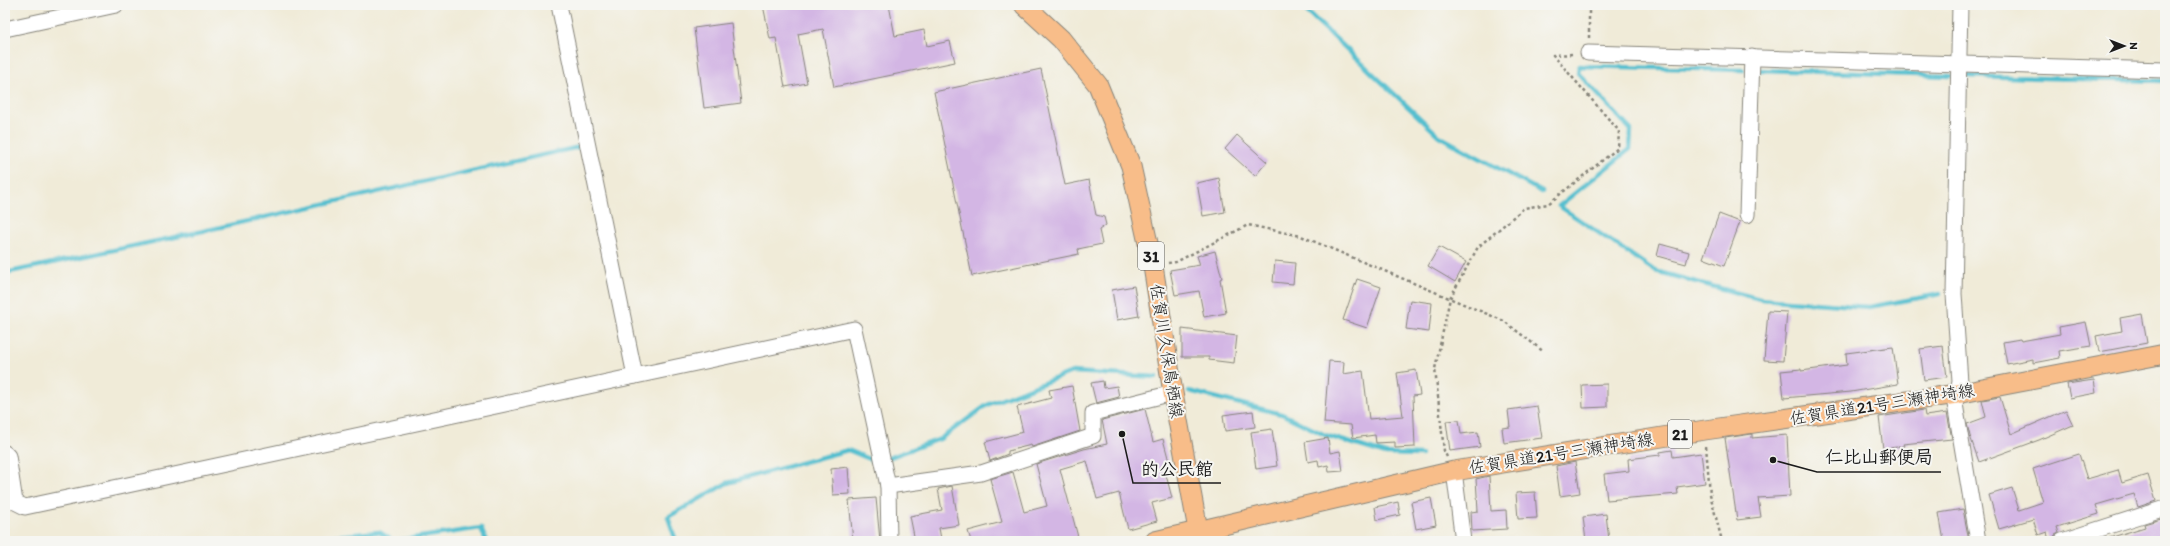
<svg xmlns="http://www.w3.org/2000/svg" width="2170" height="546" viewBox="0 0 2170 546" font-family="Itim,'Klee One',sans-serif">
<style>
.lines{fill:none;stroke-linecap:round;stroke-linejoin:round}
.stream{stroke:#54bfcf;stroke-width:4.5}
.building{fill:#d3b6e4}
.minor-casing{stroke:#86847a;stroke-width:17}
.major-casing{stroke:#86847a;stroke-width:21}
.path{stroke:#86847a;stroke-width:2.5;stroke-dasharray:3 3;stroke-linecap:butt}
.minor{stroke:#fff;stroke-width:15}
.major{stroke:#f8bd89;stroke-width:19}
.labels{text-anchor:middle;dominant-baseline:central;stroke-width:4;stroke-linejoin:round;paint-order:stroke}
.shield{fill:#f6f6f2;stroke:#5d5d5c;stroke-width:1}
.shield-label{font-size:16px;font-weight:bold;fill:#1c1c1c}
.street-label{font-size:17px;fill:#1c1c1c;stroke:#f6f6f2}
.leader{fill:none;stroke:#1c1c1c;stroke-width:1.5}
.callout-dot{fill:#1c1c1c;stroke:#f6f6f2;stroke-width:1.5}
.callout-label{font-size:18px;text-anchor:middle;font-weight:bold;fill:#1c1c1c;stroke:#f6f6f2;stroke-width:4;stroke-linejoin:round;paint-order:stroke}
</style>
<rect width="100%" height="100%" fill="#f6f6f2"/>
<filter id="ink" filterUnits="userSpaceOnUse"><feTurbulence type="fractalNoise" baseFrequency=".025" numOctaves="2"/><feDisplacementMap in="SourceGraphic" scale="8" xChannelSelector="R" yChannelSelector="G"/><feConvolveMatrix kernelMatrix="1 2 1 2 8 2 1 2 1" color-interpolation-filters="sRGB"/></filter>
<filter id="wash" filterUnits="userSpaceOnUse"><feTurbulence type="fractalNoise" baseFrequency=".012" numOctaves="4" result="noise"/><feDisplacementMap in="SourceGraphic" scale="16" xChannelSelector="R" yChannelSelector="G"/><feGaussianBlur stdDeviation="0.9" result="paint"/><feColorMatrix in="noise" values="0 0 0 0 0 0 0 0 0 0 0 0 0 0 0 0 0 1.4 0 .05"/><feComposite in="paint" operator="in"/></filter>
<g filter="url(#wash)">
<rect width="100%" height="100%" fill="#f0ebd8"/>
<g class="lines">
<g class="stream">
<path d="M1300 5 1439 136 1542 192"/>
<path d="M1743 70 1579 66 1578 73 1631 130 1630 149 1559 206 1655 271 1760 299 1869 307 1940 294"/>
<path d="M1758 70 1950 76"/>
<path d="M1966 76 2165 81"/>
<path d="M5 273 185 235 579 147"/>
<path d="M1189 391 1282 414 1325 435 1386 454 1421 455"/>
<path d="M281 541 379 532 393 541"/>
<path d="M394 541 481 528 486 541"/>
<path d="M676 541 668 517 727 483 848 450 877 462 940 439 987 405 1072 372 1156 377"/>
</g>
</g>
<g id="blocks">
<g class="building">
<path d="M763 5H889L895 36 924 30 927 46 950 41 955 62 834 87 823 29 798 34 807 83 785 87 776 38 770 39Z"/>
<path d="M731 23 741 103 704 108 694 28Z"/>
<path d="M1041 69 1065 185 1089 180 1096 215 1104 217 1106 225 1099 230 1102 244 1078 249 1079 254 972 276 934 92Z"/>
<path d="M1237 135 1267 162 1255 176 1225 149Z"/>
<path d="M1219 178 1225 212 1203 216 1197 183Z"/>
<path d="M1719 214 1740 222 1724 266 1703 258Z"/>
<path d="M1660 244 1689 252 1686 264 1657 256Z"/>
<path d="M1439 247 1466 262 1455 282 1428 266Z"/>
<path d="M1215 251 1222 278 1220 279 1226 313 1204 317 1199 291 1175 295 1170 270 1200 265 1197 256Z"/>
<path d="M1275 261 1295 263 1293 284 1273 282Z"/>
<path d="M1357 279 1381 287 1367 328 1343 320Z"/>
<path d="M1134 286 1139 316 1117 320 1112 290Z"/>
<path d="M1410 300 1432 303 1429 332 1406 329Z"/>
<path d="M1768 311 1787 312 1783 361 1764 360Z"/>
<path d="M2142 314 2147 343 2099 352 2096 336 2122 331 2120 318Z"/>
<path d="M2086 322 2091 346 2059 351 2060 358 2033 363V359L2007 364 2003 342 2020 339 2021 341 2060 334 2059 327Z"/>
<path d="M1182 329 1237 336 1234 363 1209 360V357H1182Z"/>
<path d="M1943 346 1947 377 1924 380 1920 349Z"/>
<path d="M1893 347 1898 384 1851 392 1784 398 1781 371 1801 369V371L1847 365 1846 353Z"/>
<path d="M1329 361 1344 362 1343 374 1363 371 1369 419 1403 416 1397 373 1416 370 1420 395 1413 396 1415 447 1395 448V442L1376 443 1375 435 1353 438 1351 425 1324 423Z"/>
<path d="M2094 380 2096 393 2070 398 2067 384Z"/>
<path d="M1103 381 1104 388 1117 386 1119 397 1096 403 1091 383Z"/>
<path d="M1607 384V407L1583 408 1582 385Z"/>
<path d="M1072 386 1080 431 1032 447 1031 445 1008 451V454L990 461 985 442 1023 432 1017 407 1051 398 1049 390Z"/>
<path d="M2000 397 2011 434 2066 410 2073 425 2039 440 1979 462 1970 436 1967 424 1986 417 1982 400Z"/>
<path d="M1537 406 1542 438 1504 443 1502 428 1510 427 1508 410Z"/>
<path d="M1145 409 1153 442 1163 439 1171 469 1165 471 1172 498 1152 503 1157 521 1128 529 1119 493 1097 499 1087 461 1060 469 1078 537 1062 541H971L968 531 1002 522 990 479 1013 472 1024 512 1047 506 1036 464 1084 449 1107 444 1102 420Z"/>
<path d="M1924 410 1925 416 1947 413 1952 439 1903 444 1904 446 1883 449 1879 417Z"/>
<path d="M1253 411 1255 427 1225 431 1223 415Z"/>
<path d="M1459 420 1461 434 1478 432 1480 447 1450 451 1446 421Z"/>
<path d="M1272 429 1277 466 1256 469 1251 432Z"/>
<path d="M1752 434V438L1787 435 1790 496 1758 498 1761 517 1737 520 1725 438Z"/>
<path d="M1328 438 1330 453 1340 451 1343 471 1329 472 1328 465 1319 467 1318 460 1308 462 1305 442Z"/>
<path d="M1672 450 1673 457 1701 453 1705 483 1677 487 1678 494 1607 500 1604 474 1629 471 1628 459 1660 455V452Z"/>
<path d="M2079 454 2087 479 2118 470 2122 483 2148 475 2156 501 2138 507 2134 494 2096 505 2099 514 2057 527 2059 533 2055 535 2053 541H2049L2047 532 2038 535 2033 519 1999 529 1989 495 2012 488 2019 510 2043 502 2033 469Z"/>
<path d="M1575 462 1580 493 1560 496 1556 466Z"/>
<path d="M848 467 850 494 833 495 831 469Z"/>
<path d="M1489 476 1491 511 1506 510 1507 529 1472 531 1471 512 1478 511 1476 479Z"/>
<path d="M952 486 959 525 939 528 941 539 915 541 910 516 942 510 938 489Z"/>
<path d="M1535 492 1537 518 1518 519 1516 493Z"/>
<path d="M876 498 880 541H853L849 500Z"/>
<path d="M1431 498 1436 525 1416 529 1411 502Z"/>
<path d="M1398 502 1400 515 1377 520 1375 507Z"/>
<path d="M1963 509 1969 541H1944L1939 513Z"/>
<path d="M1606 514 1609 541H1586L1583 517Z"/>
<path d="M2161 519 2162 522 2165 521V541H2109V538L2145 527 2144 524Z"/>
</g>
</g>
</g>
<g filter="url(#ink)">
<use href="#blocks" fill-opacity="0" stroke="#86847a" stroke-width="1"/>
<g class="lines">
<defs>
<g id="minor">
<path d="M559 5 635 376"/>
<path d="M1960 5 1954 294 1960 382 1955 404 1978 541"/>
<path d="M5 29 116 5"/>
<path d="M1588 53 2165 70"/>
<path d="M1747 215 1752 57"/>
<path d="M5 453 8 456 15 502 25 507 854 329 888 486 889 541"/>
<path d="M1454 471 1463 541"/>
<path d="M888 486 981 473 1093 436V413L1173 393"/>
<path d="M2062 541 2165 508"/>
</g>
<g id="major">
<path d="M1024 5 1061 39 1098 85 1131 166 1153 266 1173 393 1200 541"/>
<path d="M1155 541 1454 471 1705 430 1957 394 2165 354"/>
</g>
</defs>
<use href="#minor" class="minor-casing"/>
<use href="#major" class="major-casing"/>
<g class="path">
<path d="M1589 38V5"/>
<path d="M1168 263 1176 262 1248 225 1301 236 1504 321 1544 352"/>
<path d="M1706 446 1710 494 1722 541"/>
<path d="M1447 457 1444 451 1435 369 1450 298 1478 247 1524 208 1548 204 1618 148 1619 131 1553 55 1574 54"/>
</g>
<use href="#minor" class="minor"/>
<use href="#major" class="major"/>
</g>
</g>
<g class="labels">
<g class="shield">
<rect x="1138" y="242" width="26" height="28" rx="3"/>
<rect x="1668" y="420" width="24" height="28" rx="3"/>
</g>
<g class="shield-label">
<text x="1151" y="256">31</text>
<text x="1680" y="434">21</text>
</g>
<g class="street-label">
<text transform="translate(1167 351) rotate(81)">佐賀川久保鳥栖線</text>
<text transform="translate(1882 404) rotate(-9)">佐賀県道21号三瀬神埼線</text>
<text transform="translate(1561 453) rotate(-9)">佐賀県道21号三瀬神埼線</text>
</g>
</g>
<path class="leader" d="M1773 460L1817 472H1941M1122 434L1133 483H1221"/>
<g class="callout-dot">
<circle cx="1773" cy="460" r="4"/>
<circle cx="1122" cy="434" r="4"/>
</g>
<g class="callout-label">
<text x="1879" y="463">仁比山郵便局</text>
<text x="1177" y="475">的公民館</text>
</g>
<rect width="2170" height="546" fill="none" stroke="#f6f6f2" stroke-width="20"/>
<g transform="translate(2124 46) rotate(90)" stroke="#f6f6f2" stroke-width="3" paint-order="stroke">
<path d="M0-3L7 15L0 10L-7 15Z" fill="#1c1c1c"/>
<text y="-6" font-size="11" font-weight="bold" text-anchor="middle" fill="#1c1c1c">N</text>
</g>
</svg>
